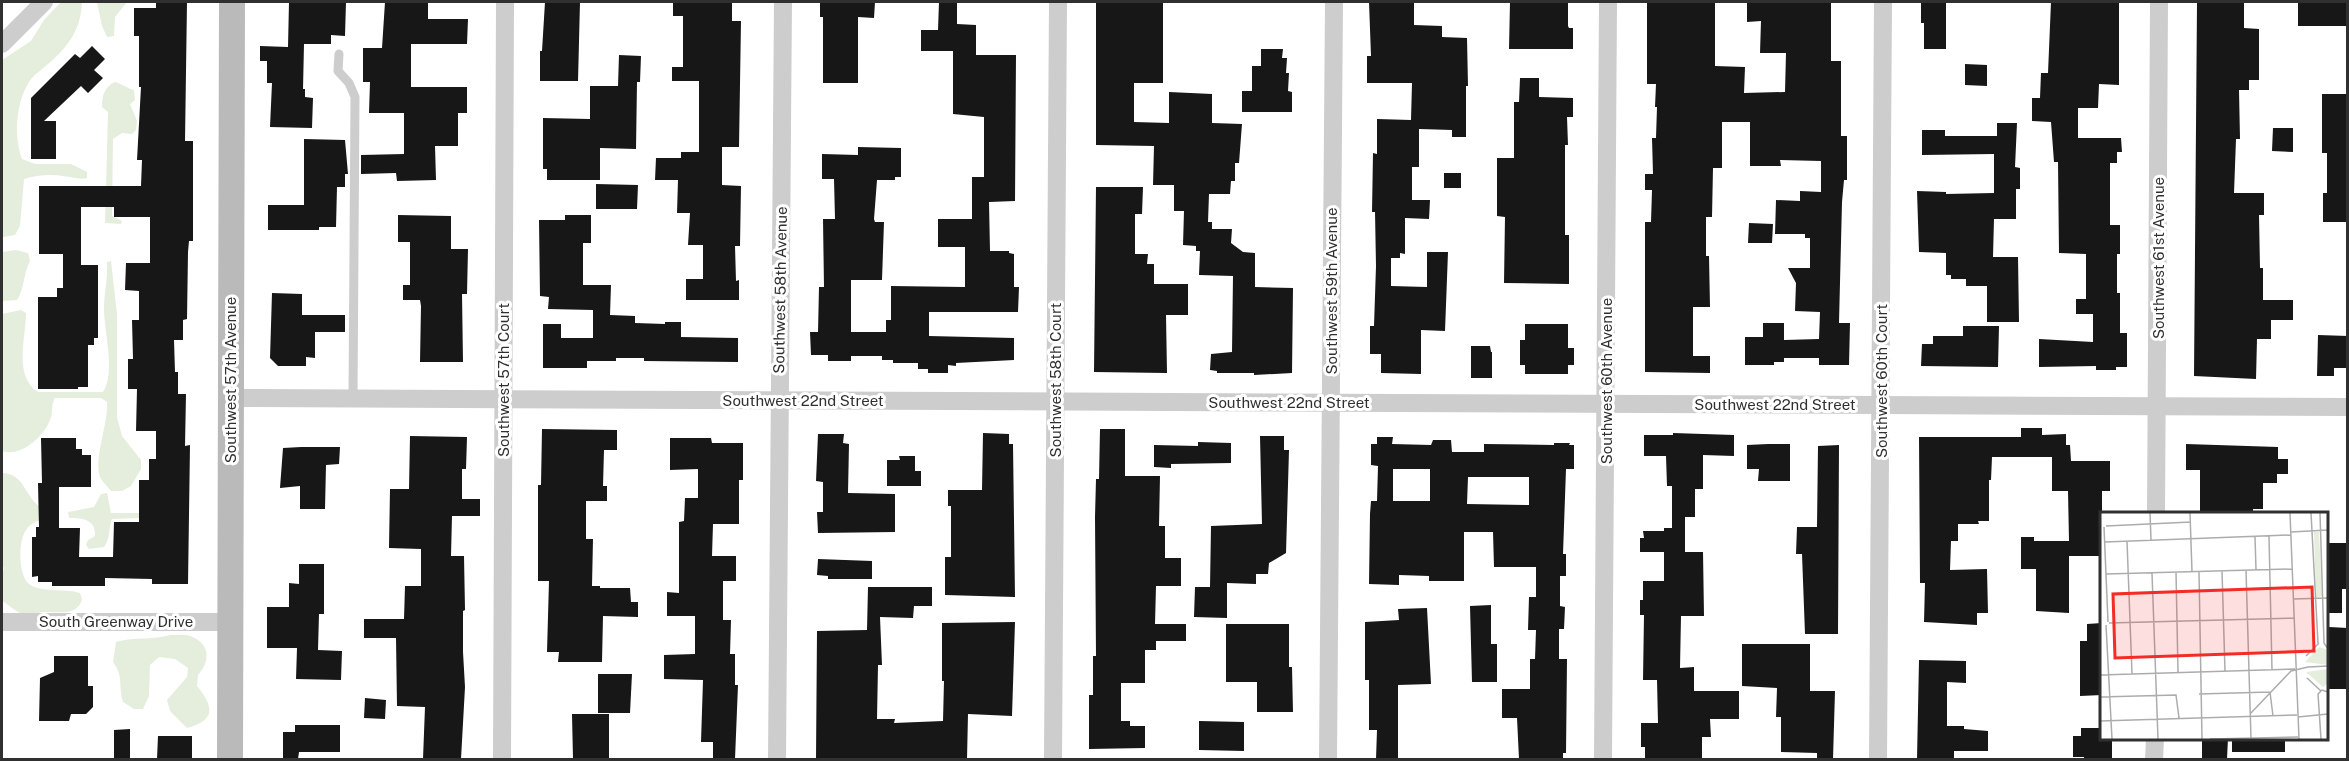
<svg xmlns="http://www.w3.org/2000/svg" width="2349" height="761" viewBox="0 0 2349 761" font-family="'Public Sans',sans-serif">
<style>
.green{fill:#e5eedd}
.building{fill:#171717;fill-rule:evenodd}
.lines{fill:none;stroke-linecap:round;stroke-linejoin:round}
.lane{stroke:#cdcdcd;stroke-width:9}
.street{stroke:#cdcdcd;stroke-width:18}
.secondary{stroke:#bababa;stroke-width:26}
.labels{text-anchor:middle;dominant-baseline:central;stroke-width:6;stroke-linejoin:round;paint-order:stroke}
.street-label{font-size:15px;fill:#303030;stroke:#fff}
.inset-road{fill:none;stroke:#acacac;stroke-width:1.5}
.view{fill:#f42b26;fill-opacity:0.15;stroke:#f42b26;stroke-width:3}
.inset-edge{fill:none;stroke:#303030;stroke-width:3}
</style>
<rect width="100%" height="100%" fill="#fff"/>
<g class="green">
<path d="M61 2H82C81 29 69 46 48 64 43 69 36 73 31 79 16 100 13 135 22 159L35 164H71L87 172V178C78 180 72 177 63 176 50 174 37 175 24 179L20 226 15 235 3 237 2 60 31 41 44 20Z"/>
<path d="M97 2H127L115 17 114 36 107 37 102 26Z"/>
<path d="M115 82C123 84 126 88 134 90L135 100 130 104 137 121 136 130 132 134 122 133 113 139 112 216 122 221 121 224 105 223 108 112 102 107C102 96 104 87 115 82Z"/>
<path d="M16 250 28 253 30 261C23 274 25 288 17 300L3 301 2 299V252Z"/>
<path d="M111 261 117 314V417L122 436 141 460V469L131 486 122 491H111C108 487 104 483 101 479 92 461 109 423 107 402L101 398H55C51 404 53 410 51 417 46 435 21 458 2 451V314L21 310 26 313C26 337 13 376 38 392H103C116 373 104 331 104 309 104 293 108 278 107 262Z"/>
<path d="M2 473C26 473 25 501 43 508L46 519C39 520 30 523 26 530 18 541 18 575 29 584 41 593 65 588 80 593L82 600C76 617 58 611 45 612 37 612 30 617 22 614 15 611 9 605 2 601V574L4 568 2 565Z"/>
<path d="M107 493 111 513H143V518L112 519C108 529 111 538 104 547L89 549 86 545 88 540 95 536C96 519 82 518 69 518L68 512 94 507 101 494Z"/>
<path d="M170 635C176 635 184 634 190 636 210 643 211 661 198 675L197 686C214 707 216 720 187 728L170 711 167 700 187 677 188 668 175 659 159 657 150 665 149 696 143 709H134L123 702C118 685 124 677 113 662L116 642C137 636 149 641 170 635Z"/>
</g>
<g class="building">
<path d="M156 2H187L185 141H193V241H189L188 252 187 319 183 320V340H174L175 372H178V394H186L185 446 190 445 188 584H152V579L105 578V586H52V582H38V576L32 577V537H36V527H39L38 483H42L41 438H76V449H82V455H91V487H59V528H80L79 557H113L114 522H139V480H149V459H156V431H136L137 389H128V359H133L132 320H139V291L125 290 126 263H150V217H114V207H81V265H98V338H94V345H88V387H78V389H38V297H57V288H63V254H39V186H141L142 160H137L141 87H139V36H134V8H156Z"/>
<path d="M289 2H346L345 36 331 35V44H304L303 89H305V97L313 98 312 128 270 127 272 83H267V61H260V46L288 47Z"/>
<path d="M385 2H428V19H468L467 44H411V87H467V113H458V146H435L436 180 397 181 396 173 361 174V155L404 154V113H369L370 82H363V48H382Z"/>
<path d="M545 2H580L578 81H540V51H542Z"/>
<path d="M673 2H732V21H741L739 147H722V185L741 186 740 246H735L736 281 739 280V300H686V279H703V245H688L690 213H677L678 180H655L656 158H681V152H699V81H672V67H683V16H673Z"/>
<path d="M820 2H875L874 18 858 17V83H823V17H820Z"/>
<path d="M939 2H957V24L976 25V55H1016L1015 201 989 202 990 251H1009V253L1014 254V287H1019L1018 312H929V336L1014 338V360L956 363V366L948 365V373H928V369H918V363H893V360H882V356H851V361H828V355H811L810 332H818L819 287H824L823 219H835L834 179H822V154L858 155V147L901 148V177H895V180H877L874 219 875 222H884L882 280H851V332H886V320H891V286L965 287V247H938V219H972V177H984V117L953 114V51H921V30H938Z"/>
<path d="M1096 2H1163V83H1134V122L1169 123V92L1212 94V123L1242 124 1239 163H1235V181H1231L1230 194H1209L1208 222H1212V229H1232L1231 243 1243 252 1255 253V287L1293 288 1292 373 1254 375V373H1217V371L1210 370 1211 354 1232 352 1233 276 1199 275 1200 251H1196V246L1183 245 1184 211H1174V185H1153L1154 146 1096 145Z"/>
<path d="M1369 2H1414V25L1442 26V37L1467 38 1468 86H1466V137H1452V130L1419 129V167H1412V200H1430L1429 219 1405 218V254L1400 253V258H1391V286L1427 287V252H1448L1445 331 1421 330V374L1381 373V354H1370V326H1374L1376 266 1375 212H1372L1373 153 1377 154V119L1411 120 1412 83H1367V56H1371Z"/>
<path d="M1510 2H1568V26L1569 28H1573V49H1509Z"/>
<path d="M1647 2H1715V66L1745 67 1744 93 1785 92 1786 53H1760L1761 21 1747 22V2H1831V61H1841V136H1847V180H1844L1842 202 1839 323H1850L1849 365H1819V358H1784V362H1774V365H1745V337H1763V323H1784V340L1819 339 1820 312 1795 311 1796 283 1788 268H1810V238H1805V234H1775L1776 200 1800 201V191L1821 192V161L1780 160 1781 166H1750V122H1722V168H1713L1712 217H1706V256H1709L1710 307H1693V356H1710V373L1645 372V222H1651L1652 190H1645V174H1653L1652 138H1656L1657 107H1655L1656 84H1647Z"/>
<path d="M1921 2H1946V49H1924V23H1921Z"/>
<path d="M2051 2H2119V85L2099 84 2098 108H2078V138H2121L2122 152H2117V163H2110V225H2120V254H2117V293H2120V333H2127V367H2116V370H2096V366L2039 367V339L2093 342V314H2076V299H2086V254L2059 253 2058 162H2054L2051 122 2032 121V98H2040L2041 73H2048Z"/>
<path d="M2208 2H2244V28L2259 29V80H2249V90H2239L2240 139H2236L2234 193H2264V215H2259L2260 268H2263V300H2293V320H2271V339H2257L2256 379 2194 376 2197 3Z"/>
<rect x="2298" y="2" width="50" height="24"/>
<path d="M92 46 105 59 94 70 103 78 88 93 81 86 44 121H56V159H31V98L75 54 80 58Z"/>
<path d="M1261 49H1283L1282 58H1287L1286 73H1289L1288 91 1292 92V112H1242V91H1252V66H1261Z"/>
<path d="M619 55 641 56 640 82H637L636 149 600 148V180H547V169H543V118L590 119V86H618Z"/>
<path d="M1965 64 1987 65V86L1965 85Z"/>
<path d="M1520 78H1539V97L1573 98V117H1567L1568 145H1565V235H1569V284L1504 283 1505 217 1497 216V158H1514V102H1519Z"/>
<path d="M2322 94H2348V222H2323V193H2327V153H2322Z"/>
<path d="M1997 123H2017L2015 167 2020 168V189H2016V219H1994L1993 257H2018L2019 322H1987V286H1966V279H1951V275H1946V253L1919 252 1917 191 1946 192V194L1994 193V154L1922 155V130H1945V136H1997Z"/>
<path d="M2273 128H2293V152L2272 151Z"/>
<path d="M304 139 345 140 348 174H345V187H337L336 227H319V230H268V205H304Z"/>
<rect x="1444" y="173" width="17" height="15"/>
<path d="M596 184 638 185 637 209H596Z"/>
<path d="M1096 187H1143L1142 214H1135V254H1148L1147 264H1154V284H1188V315H1166L1167 373 1094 372Z"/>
<path d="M398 215 451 216V249H468L467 294H462L463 362H420L421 306 420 300H403V285H410V242H398Z"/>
<path d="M565 215H591V243H583V285H611L610 315 635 316V323L665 324V322H681V337L738 338V362L644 361V358H616V361H587V368H543V324H561V338H593V310L548 309 549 297 540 296 539 220H565Z"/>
<path d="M1749 223 1773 224 1772 243H1748Z"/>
<path d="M272 293 302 294V315H345V332H315V358L306 357V366H278L270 358Z"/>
<path d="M1525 324H1568V348H1574V365H1568V374H1525V365H1520V340H1525Z"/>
<path d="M1963 326H1999L1998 367 1921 366 1922 344H1933V336H1963Z"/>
<path d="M2318 335 2348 336V368H2334V376H2317Z"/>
<path d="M1471 346H1490L1491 352H1492V378H1471Z"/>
<path d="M2021 428H2042V435L2066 434V445H2070L2071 461H2110V491H2102V556H2069V613L2036 611V569H2021V537H2034V541H2069L2068 491H2052V457H1992L1991 480H1989V521H1978L1979 524H1958V541H1951L1950 570 1987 569 1988 613H1977V625L1924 622 1925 583H1920L1919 437H2021Z"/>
<path d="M542 429 617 430V450H604L603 486H607V501H586V539H593L592 586H600V588H630L631 602H638V617L603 616 602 662H558L559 652H547L549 581H538V485H541Z"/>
<path d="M1100 429H1125V476H1160L1159 526H1165V558H1181V586H1156L1155 624H1186V641H1156V650H1145V683H1121V721H1130V726H1145V748L1089 749V695H1093V656H1096L1095 517 1096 479H1099Z"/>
<path d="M983 433 1009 434V444H1013L1015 597 945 595V557H951V506H948V490H982Z"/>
<path d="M1673 433 1734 435V456L1703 455V489H1695V517H1685V552H1703L1704 616H1681L1680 668 1694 667V691H1739V719H1710L1711 737H1702V759H1645V747H1641V723H1658L1657 680H1643L1644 615H1640V600H1643V581H1664V552H1640V538H1644L1643 531H1664V528H1672V486H1667L1666 456H1644V435H1673Z"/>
<path d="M818 434H844L843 443 849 444 848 493 895 494V532L818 533 817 512H823V482L816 481Z"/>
<path d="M410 436 467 437 466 469H462V499H480V516H452L451 556H464L465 610 463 611V652L465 687 461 759H423L425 707 397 706 396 638H364V619H404L405 586H421V549L389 548 390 489H409Z"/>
<path d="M1260 436H1284V450H1289L1286 553 1269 563 1268 574H1256V584L1227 583V618L1194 617 1195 587H1210L1211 526 1262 524Z"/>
<path d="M1377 437H1393L1392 444 1431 445 1433 440H1451L1452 452H1484V444L1554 445V443H1570L1569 445H1574V469H1566L1563 554H1566V576H1560V606L1565 607 1564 629H1559V659H1567L1566 753H1563V759H1519L1517 718H1502V689H1530V659H1535L1536 630H1528L1529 597H1536V567H1494L1493 532H1464V581H1429V576L1399 575V585L1369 584 1370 514 1371 501H1377L1378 466 1371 465V444H1377ZM1393 469H1430V501H1393ZM1468 477H1529V505L1467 504Z"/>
<path d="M670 438H711L712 443H743V480H739V524H713L712 556H736V581H723V620H731L730 654H735V685H738L735 759H713V742H701L703 680 664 679V655L695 654V616H667V592L679 593V522L684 521 685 498H698V469L670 470Z"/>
<path d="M1198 442 1231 443V463L1171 464V468L1154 467V445L1198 446Z"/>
<path d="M1768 444H1790V481H1758L1759 469H1747V445Z"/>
<path d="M2186 444 2278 447V459H2288V474H2277V483H2263V509H2253V513H2200V470H2186Z"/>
<path d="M1839 445 1838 634H1805L1802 554H1796L1797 527H1817L1818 446Z"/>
<path d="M301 447H340L339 464 326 465 325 509H300V486L280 488 283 448Z"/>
<path d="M899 456H915V471H921V486H887V460H900Z"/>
<path d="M2327 543H2348V589H2342V613H2326Z"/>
<path d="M818 559 872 561V579H828V576L817 575Z"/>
<path d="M299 564H324V614H319L318 650 342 651 341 680 296 679 297 648H267V607H289V583L299 584Z"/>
<path d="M868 587H932V606H914L913 618 880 617 882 665H878L877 719H895L894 723 943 721 944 681H942V623L1015 622 1012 716 968 714 967 759H816L817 631 867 630Z"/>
<path d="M1491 605V644H1497V682H1472L1470 606Z"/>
<path d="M1427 608 1431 684 1398 685V759H1376L1377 730H1369V680H1365V622L1399 620 1398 609Z"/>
<path d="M2102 623V695L2080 696V641H2087V624Z"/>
<path d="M1226 624H1289V667H1292L1293 712H1257V682H1226Z"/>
<path d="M2329 627 2348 628V689H2328Z"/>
<path d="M1742 644H1810V691H1835L1833 759H1817V753L1781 752V717H1776L1777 688 1742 686Z"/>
<path d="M54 656H88V686H93V707L86 714H71L69 721H39L40 678 54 672Z"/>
<path d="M1919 660 1966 661V683L1947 682V726H1964V729L1988 731V751H1954V759H1917Z"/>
<path d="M598 674H632L630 713H598Z"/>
<path d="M365 698 386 700 385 719 364 718Z"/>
<path d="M572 714H609V759H573Z"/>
<path d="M1199 721 1244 722V751L1199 750Z"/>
<path d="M295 725H340V752H299L298 759H283V732H295Z"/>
<path d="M2081 728H2102V738H2112V759H2084V757H2073V736H2081Z"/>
<path d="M130 729V759H114V730Z"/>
<path d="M158 736H192V759H157Z"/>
<path d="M2202 738H2228L2227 759H2202Z"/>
<rect x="2232" y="738" width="53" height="14"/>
</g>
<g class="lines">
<path class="lane" d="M339 54 338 71 349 83 355 97 353 398"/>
<g class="street">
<path d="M2 44 44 2"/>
<path d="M230 398 2348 407"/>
<path d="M2156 514 2159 2"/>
<path d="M2 622H230"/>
<path d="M502 760 505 2"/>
<path d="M777 760 783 2"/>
<path d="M1053 760 1058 2"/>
<path d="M1328 760 1334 2"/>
<path d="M1603 760 1608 2"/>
<path d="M1878 760 1883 2"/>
<path d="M2154 760 2155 738"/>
</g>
<path class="secondary" d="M230 760 232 2"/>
</g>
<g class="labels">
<g class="street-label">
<text transform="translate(2158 258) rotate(-90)">Southwest 61st Avenue</text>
<text transform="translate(780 290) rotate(-89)">Southwest 58th Avenue</text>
<text transform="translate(1331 291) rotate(-90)">Southwest 59th Avenue</text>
<text transform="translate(230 380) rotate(-90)">Southwest 57th Avenue</text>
<text transform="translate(503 380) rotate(-90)">Southwest 57th Court</text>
<text transform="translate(1055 380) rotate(-90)">Southwest 58th Court</text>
<text transform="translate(1606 381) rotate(-90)">Southwest 60th Avenue</text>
<text transform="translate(1881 381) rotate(-90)">Southwest 60th Court</text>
<text x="803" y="400">Southwest 22nd Street</text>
<text x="1289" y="402">Southwest 22nd Street</text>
<text x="1775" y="404">Southwest 22nd Street</text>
<text x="116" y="621">South Greenway Drive</text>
</g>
</g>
<g transform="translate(2100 512)">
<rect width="228" height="228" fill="#fff"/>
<path d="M214 20H219L222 84 216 86ZM219 135 228 138V153L205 150ZM228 157V171L223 175 206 160Z" fill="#e5eedd"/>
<path class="inset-road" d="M50 1 51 28M90 1 92 60M190 1 199 227M211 1 218 131M220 1 224 131 228 137M6 14 91 10M4 15 8 110M191 20 228 18M169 24 172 158M155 25 156 58M27 29 32 162M5 30 191 23M146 58 151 227M122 59 125 159M76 60 78 160M99 60 102 227M52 61 58 227M6 62 192 57M193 87 228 86M9 111 194 106M6 113 12 227M206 144 219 131M208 155 228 154M0 163 195 157M207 166 221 179M99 182 170 180 173 204M0 185 76 183 79 206M150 202 191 159 208 155M198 205 228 202M0 209 197 203M110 227 198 225M221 227 218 182 222 178 228 180"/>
<path class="view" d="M212 75 214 139 15 146 13 82Z"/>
<rect width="228" height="228" class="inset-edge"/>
</g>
<rect width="2349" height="761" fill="none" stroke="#303030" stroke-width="6"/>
</svg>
